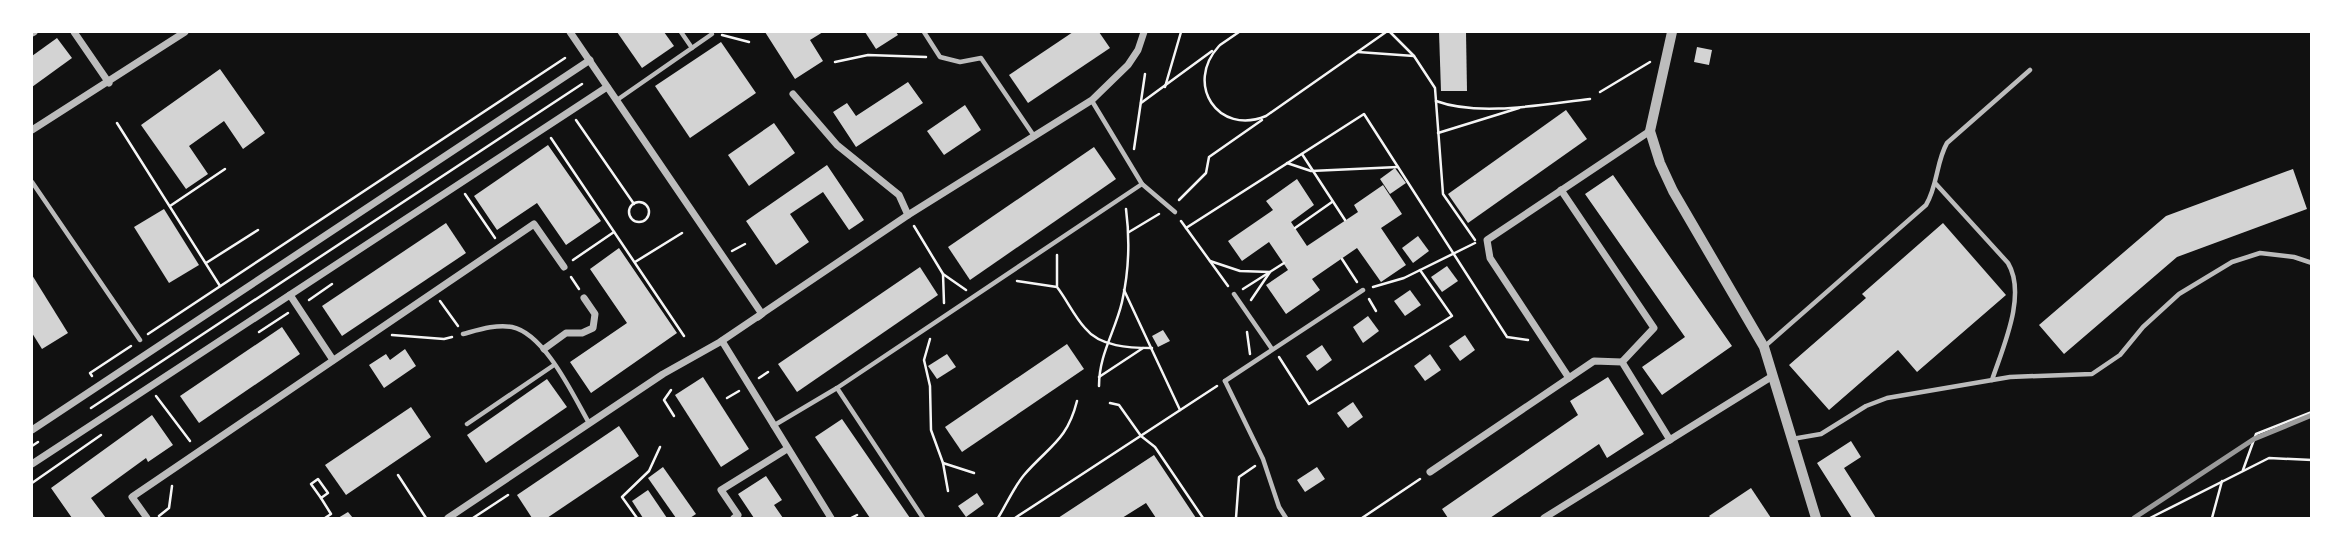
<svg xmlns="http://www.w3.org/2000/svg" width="2343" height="550" viewBox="0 0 2343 550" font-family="'Nunito Sans',sans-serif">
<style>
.building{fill:#d3d3d3}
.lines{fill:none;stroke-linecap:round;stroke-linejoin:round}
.path{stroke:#f5f5f5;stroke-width:2.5}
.service{stroke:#bcbcbc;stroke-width:4.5}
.minor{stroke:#bcbcbc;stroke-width:7}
.tertiary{stroke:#bcbcbc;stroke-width:10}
.rail{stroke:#9a9a9a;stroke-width:5}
</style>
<rect width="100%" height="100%" fill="#111"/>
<g class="building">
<path d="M617 32H664L674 46 642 68Z"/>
<path d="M765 32H823L810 40 823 61 795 79Z"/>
<path d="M865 32H896L898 35 876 49Z"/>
<path d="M1073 32H1099L1110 48 1028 103 1009 75Z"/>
<path d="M1439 32H1466L1467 91H1441Z"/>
<path d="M57 38 72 58 32 87V56Z"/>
<path d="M721 42 756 93 690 138 655 86Z"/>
<path d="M1697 47 1712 50 1709 65 1694 62Z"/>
<path d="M220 69 265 133 243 149 224 121 189 146 208 174 186 189 141 125Z"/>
<path d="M908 82 923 103 856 147 833 112 847 103 856 116Z"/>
<path d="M965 105 981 130 944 155 927 131Z"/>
<path d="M1566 110 1587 139 1468 223 1448 194Z"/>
<path d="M774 123 795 153 749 186 728 155Z"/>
<path d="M548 145 601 221 566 245 537 203 497 230 474 196Z"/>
<path d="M1094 147 1116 179 970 280 948 247Z"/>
<path d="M827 165 864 220 849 230 823 192 790 214 809 242 776 265 746 221Z"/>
<path d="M1395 168 1406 183 1390 194 1380 179Z"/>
<path d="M2293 169 2307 209 2177 257 2064 354 2039 325 2166 216Z"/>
<path d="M1613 175 1732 346 1662 395 1642 367 1685 337 1585 194Z"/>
<path d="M1297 179 1314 205 1291 222 1307 246 1358 212 1354 205 1383 185 1402 214 1381 228 1406 265 1381 282 1357 248 1312 279 1320 290 1286 314 1266 285 1288 270 1269 242 1242 261 1228 241 1273 210 1266 201Z"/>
<path d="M164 209 199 265 169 283 134 227Z"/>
<path d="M446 223 466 253 342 336 322 306Z"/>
<path d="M1943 223 2006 295 1917 372 1898 350 1829 410 1789 365 1866 298 1862 294Z"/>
<path d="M1418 236 1429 251 1413 263 1402 248Z"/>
<path d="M619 248 677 333 591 393 570 362 627 323 590 269Z"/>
<path d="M1447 266 1458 281 1442 292 1431 277Z"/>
<path d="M920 267 938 295 797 392 778 364Z"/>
<path d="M32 275 68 333 42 349 32 333Z"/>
<path d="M1410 290 1421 305 1405 316 1394 301Z"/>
<path d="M1368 316 1379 331 1363 343 1353 327Z"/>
<path d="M282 327 300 354 199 423 180 396Z"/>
<path d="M1163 330 1170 341 1158 347 1152 336Z"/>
<path d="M1465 335 1475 350 1460 361 1449 346Z"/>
<path d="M1067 344 1084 369 962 452 945 427Z"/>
<path d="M1322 345 1332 360 1317 371 1306 356Z"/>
<path d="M405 349 416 366 384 388 369 365 386 354 390 360Z"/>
<path d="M947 354 956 367 937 379 928 366Z"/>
<path d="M1430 354 1441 370 1425 381 1414 366Z"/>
<path d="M703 377 749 449 721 467 675 395Z"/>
<path d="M1608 377 1644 434 1607 458 1599 444 1490 518H1448L1442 509 1578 415 1570 401Z"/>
<path d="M547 379 567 407 486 463 467 435Z"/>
<path d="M1353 402 1363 417 1348 428 1337 413Z"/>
<path d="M411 407 431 437 346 495 325 465Z"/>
<path d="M152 415 173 445 148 462 146 458 91 498 106 518H72L51 488Z"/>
<path d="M842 419 910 518H870L815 437Z"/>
<path d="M619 426 639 456 547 518H532L517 495Z"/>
<path d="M1851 441 1861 457 1844 468 1876 518H1852L1817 463Z"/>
<path d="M1154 455 1196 518H1156L1146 503 1122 518H1058Z"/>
<path d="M663 467 696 514 690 518H676L648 478Z"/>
<path d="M1317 467 1325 479 1305 492 1297 480Z"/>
<path d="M766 476 782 500 774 505 783 518H754L738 494Z"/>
<path d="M1751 488 1771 518H1711L1709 516Z"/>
<path d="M648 490 667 518H643L632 501Z"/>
<path d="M977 493 984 504 966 517 958 506Z"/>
<path d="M348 512 353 518H338Z"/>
</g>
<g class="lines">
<g class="path">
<path d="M1390 32 1414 56 1435 88 1443 194 1475 240"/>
<path d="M722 35 749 42"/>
<path d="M1220 45 1239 32"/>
<path d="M1219 46C1184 84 1218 136 1266 116L1386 32"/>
<path d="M1358 52 1414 56"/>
<path d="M835 62 868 55 926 57"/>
<path d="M1165 87 1181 32"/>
<path d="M1600 92 1650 62"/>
<path d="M1436 101C1479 117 1545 104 1590 99"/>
<path d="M1141 103 1212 51"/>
<path d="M576 120 634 204"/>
<path d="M117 123 220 286"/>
<path d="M1438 133 1519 108"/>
<path d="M551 138 684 336"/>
<path d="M1134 149 1145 74"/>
<path d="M1302 154 1345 220"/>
<path d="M1287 163 1311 171 1398 167"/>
<path d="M465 194 495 238"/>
<path d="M1179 200 1206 173 1209 157 1262 120"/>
<circle cx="639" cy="212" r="10"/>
<path d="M170 206 225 169"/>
<path d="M1181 221 1228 286"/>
<path d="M914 226 943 274 966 290"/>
<path d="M1186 228 1364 114 1507 337 1528 340"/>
<path d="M1295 228 1332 202"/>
<path d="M1129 232 1159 214"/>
<path d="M732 251 745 244"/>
<path d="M1342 259 1357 282"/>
<path d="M573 260 614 232"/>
<path d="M1210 261 1240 271 1270 272 1251 300"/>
<path d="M635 262 682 233"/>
<path d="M206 263 258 230"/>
<path d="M943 274 944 303"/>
<path d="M571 277 579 289"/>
<path d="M1017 281 1057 287C1067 300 1074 316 1085 328 1100 347 1130 348 1152 348"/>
<path d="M1057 286V255"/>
<path d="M1373 287 1404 278 1475 243"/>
<path d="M1243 289 1284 263"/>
<path d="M1124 290 1180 410"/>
<path d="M1369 299 1376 311"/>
<path d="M309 300 332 284"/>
<path d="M440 301 458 326"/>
<path d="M259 332 288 313"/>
<path d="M1247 332 1250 354"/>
<path d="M148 334 565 58"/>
<path d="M392 335 444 339 452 337"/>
<path d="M930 339 924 360 930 386 931 430 943 463 948 491"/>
<path d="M1279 357 1309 404 1452 316 1420 270"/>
<path d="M92 376 90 373 131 346"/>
<path d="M1099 377 1143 348"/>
<path d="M759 378 768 372"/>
<path d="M1099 386C1099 354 1115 332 1122 302 1129 271 1130 240 1126 209"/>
<path d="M671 390 664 400 674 416"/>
<path d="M156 396 190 441"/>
<path d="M727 398 739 391"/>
<path d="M1110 403 1119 405 1141 436 1155 447 1203 518"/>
<path d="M91 408 582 84"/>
<path d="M32 446 38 442"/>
<path d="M943 463 974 473"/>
<path d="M2243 470 2256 434 2312 412"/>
<path d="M398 475 426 518"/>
<path d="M318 479 328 493 321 498 311 484Z"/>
<path d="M32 483 101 435"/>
<path d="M321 498 331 514 325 518"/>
<path d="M159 516 169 508 172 486"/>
<path d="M473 518 508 495"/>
<path d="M637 518 622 497 649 471 660 447"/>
<path d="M851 518 857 515"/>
<path d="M998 518C1006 505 1014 487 1024 475 1049 446 1067 441 1077 401"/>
<path d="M1015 518 1217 386"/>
<path d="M1236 518 1239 477 1255 466"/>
<path d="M1362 518 1420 479"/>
<path d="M2150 518 2269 458 2312 460"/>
<path d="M2212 518 2222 481"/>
</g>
<g class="service">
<path d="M681 32 692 48"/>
<path d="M924 32 940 57 960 62 981 58 1034 136"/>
<path d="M617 100 712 34"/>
<path d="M32 182 140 340"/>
<path d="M1142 184 1175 212"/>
<path d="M1936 184 2008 263C2027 295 2003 347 1992 380"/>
<path d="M1234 294 1272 349"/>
<path d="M463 334C478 330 496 324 512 327 545 334 573 395 589 423"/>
<path d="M1764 347 1926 205C1938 185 1936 162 1947 143L2030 70"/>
<path d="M1225 381 1363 290"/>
<path d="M1225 381 1263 459 1279 507 1286 518"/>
<path d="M837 388 923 518"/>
<path d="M467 424 554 365"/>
<path d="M773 426 837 388 1142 184 1092 101"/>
<path d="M1792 439 1821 434 1866 406 1887 398 2010 377 2092 374 2120 355 2143 327 2179 294 2232 262 2260 253 2294 257 2312 263"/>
</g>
<g class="minor">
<path d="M74 32 109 83"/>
<path d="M570 32 762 314 758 317"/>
<path d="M32 33 34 32"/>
<path d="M793 94 837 145 899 195 908 215"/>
<path d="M32 130 185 32"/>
<path d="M1561 190 1654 328 1622 362"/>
<path d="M290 295 333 360"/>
<path d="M722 341 831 518"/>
<path d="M544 349 566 333H582L593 328 595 314 584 298"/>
<path d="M1569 378 1490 258 1487 240 1650 131"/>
<path d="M32 430 590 60"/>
<path d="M32 464 607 87"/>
<path d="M1430 472 1594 361 1622 362 1670 440"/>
<path d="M147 518 132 497 534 224 564 267"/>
<path d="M448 518 663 374 720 342 908 215 1092 100 1128 65 1138 50 1144 32"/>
<path d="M734 518 738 515 721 490 787 449"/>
<path d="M1544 518 1771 377"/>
</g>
<path class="tertiary" d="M1672 32 1650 131 1660 163 1673 191 1764 347 1816 518"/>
<path class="rail" d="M2134 518 2254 439 2312 415"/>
</g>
<rect width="2343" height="550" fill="none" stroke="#ffffff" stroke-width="66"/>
</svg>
